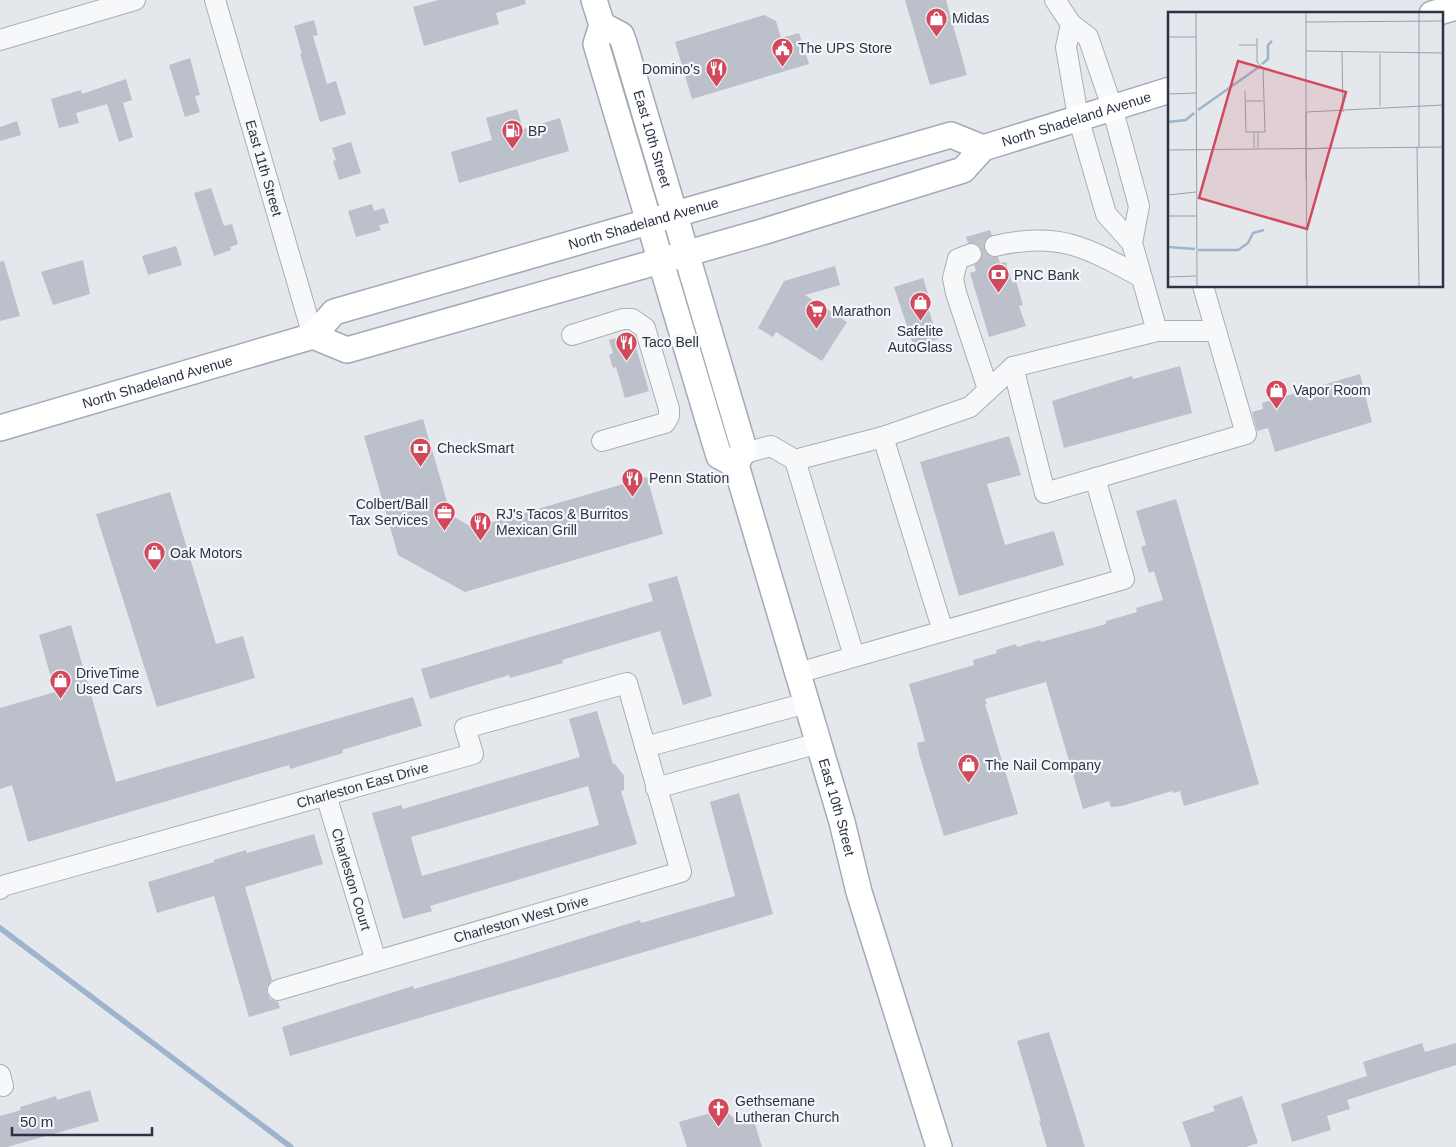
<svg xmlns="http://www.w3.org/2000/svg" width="1456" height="1147" viewBox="0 0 1456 1147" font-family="Helvetica,sans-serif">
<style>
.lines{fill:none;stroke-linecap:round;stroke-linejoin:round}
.stream{stroke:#9fb4cc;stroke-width:5.5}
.building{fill:#bbc0ca;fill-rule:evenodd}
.minor-tunnel{stroke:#bfc3cb;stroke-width:20;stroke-dasharray:20 10;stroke-linecap:butt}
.minor-casing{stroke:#a9aeb7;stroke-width:22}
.major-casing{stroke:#a3abb8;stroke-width:28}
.minor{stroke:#f7f8fa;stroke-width:20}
.major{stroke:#fff;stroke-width:25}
.labels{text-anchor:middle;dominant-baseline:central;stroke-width:4.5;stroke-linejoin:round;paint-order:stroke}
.poi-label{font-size:14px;fill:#2b3445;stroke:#f4f6f9;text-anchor:start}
.street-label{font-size:14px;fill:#2b3445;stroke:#f4f6f9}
.inset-river{fill:none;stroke:#9fb4cc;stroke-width:2.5}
.inset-road{fill:none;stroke:#9a9fa9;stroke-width:1}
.view{fill:#d1495b;fill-opacity:0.15;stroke:#d1495b;stroke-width:2.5}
.inset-edge{fill:none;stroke:#2b3445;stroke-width:2.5}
</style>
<rect width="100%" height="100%" fill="#e4e7ec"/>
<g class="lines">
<path class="stream" d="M0 928 291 1147"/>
</g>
<g class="building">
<path d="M438 0H525L526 4 496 13 499 24 424 46 413 7Z"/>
<path d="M905 0H946L967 75 930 85Z"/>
<path d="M764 15 776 21 781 38 799 33 809 64 692 99 675 42Z"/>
<path d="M314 20 318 35 313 36 327 84 336 81 346 114 320 122 300 54H302L294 26Z"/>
<path d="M190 58 200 95 195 96 200 112 185 117 169 65Z"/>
<path d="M126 79 132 100 123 103 133 137 119 142 107 104 76 113 79 123 59 128 51 99 81 90 82 94Z"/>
<path d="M517 109 523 129 560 118 569 151 459 183 451 152 492 140 486 118Z"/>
<path d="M17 121 21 135 0 141V127Z"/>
<path d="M351 142 361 173 339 180 333 161 336 160 332 148Z"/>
<path d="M211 188 224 226 232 224 238 244 230 247 231 250 214 256 194 193Z"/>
<path d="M372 204 374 211 384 208 389 223 379 225 381 230 356 237 348 211Z"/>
<path d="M990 230 992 235 984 242 983 249 991 257H998L1000 263 1006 262 1012 283 1016 281 1023 305 1019 306 1026 326 989 337 970 273 976 271 974 265 980 261 982 250 978 245 968 243 966 237Z"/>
<path d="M176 246 182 265 148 275 142 256Z"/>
<path d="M83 260 90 294 53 305 41 272Z"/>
<path d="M4 261 20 316 0 321V262Z"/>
<path d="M835 266 840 285 805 295 847 322 822 361 776 332 773 337 758 328 784 281Z"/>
<path d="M923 278 929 297 925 298 938 339 914 347 894 287Z"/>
<path d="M632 334 649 391 625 398 616 367 613 368 609 355 613 353 609 340Z"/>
<path d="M1180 366 1192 413 1064 448 1052 401 1132 376 1133 379Z"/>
<path d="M1360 374 1372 422 1275 452 1268 428 1257 431 1252 412 1263 409 1262 403Z"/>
<path d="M423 419 451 515 473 528 647 477 663 534 465 592 398 555 364 436Z"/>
<path d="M1009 436 1021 475 987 484 1005 545 1054 531 1064 565 959 596 920 462Z"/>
<path d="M170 492 216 644 243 636 255 678 157 707 96 514Z"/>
<path d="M1176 499 1259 784 1184 806 1180 791 1173 793 1172 791 1122 806 1111 807 1109 801 1083 809 1046 682 985 699 987 704H985L1018 814 944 836 919 754 917 743 925 741 909 684 974 665 973 660 997 653 996 650 1016 644 1017 647 1040 640 1041 642 1106 624V621L1137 612 1136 608 1163 600 1154 571 1149 573 1141 547 1146 545 1136 511Z"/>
<path d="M677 576 712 696 683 705 660 631 562 660 563 663 510 678 509 675 430 699 421 669 653 601 648 584Z"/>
<path d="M71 625 116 782 413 697 422 726 342 750 343 753 290 769 289 765 28 842 12 785 0 789V708L55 692 39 635Z"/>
<path d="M597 711 613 764H615L624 776V790L621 791 637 844 430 906 432 911 403 919 372 813 401 805 403 809 580 757 569 719ZM588 786 599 825 422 876 411 837Z"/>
<path d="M739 793 773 914 290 1056 282 1027 413 986 414 989 509 961 640 920 641 923 735 896 710 802Z"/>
<path d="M314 834 323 864 245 887 272 980 267 987V993L270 999 278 1002 280 1008 249 1017 214 896 157 913 148 882 214 862V860L246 850 247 853Z"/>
<path d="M1049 1032 1074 1111 1085 1147H1047L1039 1121H1041L1017 1041Z"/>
<path d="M1422 1043 1425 1052 1456 1043V1065L1347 1100 1350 1109 1327 1116 1331 1130 1292 1142 1281 1104 1367 1076 1363 1062Z"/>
<path d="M90 1090 99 1121 7 1147H0V1116L21 1110 20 1107 56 1096 57 1100Z"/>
<path d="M1242 1096 1258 1143 1246 1147H1191L1182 1122 1215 1111 1213 1106Z"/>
<path d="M717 1111 729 1114 739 1122 753 1118 762 1147H687L679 1122Z"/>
</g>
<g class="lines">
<path class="minor-tunnel" d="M971 254 995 246"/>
<defs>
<g id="minor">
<path id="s1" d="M215 0 313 336"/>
<path d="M1055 0 1071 24"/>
<path d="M0 40 135 0"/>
<path d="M995 246C1058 231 1086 247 1141 277"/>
<path d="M971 254 958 259 953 278 956 293 988 389"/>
<path d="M1157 331H1216"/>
<path d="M572 335 623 319H632L645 328 669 409V416L665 423 602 441"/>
<path d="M1013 367 1045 493 1246 434 1203 286"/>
<path d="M883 437 943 631"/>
<path d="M741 454 771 446 795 460 854 656"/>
<path d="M795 460 883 437 970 407 1013 367 1157 331 1132 243 1106 214 1078 117 1066 47 1071 24 1088 37 1112 107 1139 206 1132 243"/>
<path d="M798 673 1124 579 1095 478"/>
<path d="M645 747 807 703"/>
<path d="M656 788 819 743"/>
<path id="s2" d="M326 795 376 961"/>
<path id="s3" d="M0 889 2 886 473 754 465 728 627 683 681 872 278 990"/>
<path d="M0 1075 3 1086"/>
</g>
<g id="major">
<path d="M594 0 602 25 596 44 712 433 719 456 736 465"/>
<path d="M1432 14 1456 7"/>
<path id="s4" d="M602 25 621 35 624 43 744 449 736 465 842 822 859 892 939 1147"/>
<path id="s5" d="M313 336 347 350 762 232 963 170 983 148 1170 90"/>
<path id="s6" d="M0 428 313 336 334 312 951 135 983 148"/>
</g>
</defs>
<use href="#minor" class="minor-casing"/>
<use href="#major" class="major-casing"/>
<use href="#minor" class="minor"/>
<use href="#major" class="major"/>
</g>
<defs>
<symbol id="shop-pin" viewBox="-11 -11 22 30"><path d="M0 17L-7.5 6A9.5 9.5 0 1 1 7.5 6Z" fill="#d1495b" stroke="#f4f6f9"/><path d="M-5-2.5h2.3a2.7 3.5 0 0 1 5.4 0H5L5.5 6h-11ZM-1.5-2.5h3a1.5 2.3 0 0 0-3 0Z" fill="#fff"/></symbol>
<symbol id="civic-pin" viewBox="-11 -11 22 30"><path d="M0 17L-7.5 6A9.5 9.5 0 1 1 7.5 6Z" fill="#d1495b" stroke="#f4f6f9"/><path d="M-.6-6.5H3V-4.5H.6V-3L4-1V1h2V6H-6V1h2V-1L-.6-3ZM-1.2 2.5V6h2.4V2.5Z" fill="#fff"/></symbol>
<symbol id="restaurant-pin" viewBox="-11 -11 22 30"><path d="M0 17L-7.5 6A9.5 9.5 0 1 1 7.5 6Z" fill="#d1495b" stroke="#f4f6f9"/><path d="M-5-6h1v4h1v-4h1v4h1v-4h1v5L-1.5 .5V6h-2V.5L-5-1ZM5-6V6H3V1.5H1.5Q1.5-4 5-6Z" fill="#fff"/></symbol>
<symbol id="fuel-pin" viewBox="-11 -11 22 30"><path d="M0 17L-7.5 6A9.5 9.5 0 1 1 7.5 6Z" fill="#d1495b" stroke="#f4f6f9"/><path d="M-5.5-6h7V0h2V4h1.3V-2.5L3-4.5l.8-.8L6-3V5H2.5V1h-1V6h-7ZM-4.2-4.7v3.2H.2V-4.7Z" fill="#fff"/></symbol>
<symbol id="bank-pin" viewBox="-11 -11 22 30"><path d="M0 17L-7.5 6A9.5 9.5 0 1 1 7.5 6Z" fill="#d1495b" stroke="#f4f6f9"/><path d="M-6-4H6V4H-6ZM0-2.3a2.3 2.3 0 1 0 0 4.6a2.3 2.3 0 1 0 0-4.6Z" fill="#fff"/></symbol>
<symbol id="supermarket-pin" viewBox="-11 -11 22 30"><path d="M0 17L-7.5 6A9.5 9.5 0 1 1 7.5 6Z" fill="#d1495b" stroke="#f4f6f9"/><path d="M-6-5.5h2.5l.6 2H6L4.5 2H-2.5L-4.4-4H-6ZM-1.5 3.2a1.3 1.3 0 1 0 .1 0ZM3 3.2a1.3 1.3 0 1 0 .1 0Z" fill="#fff"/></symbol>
<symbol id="office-pin" viewBox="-11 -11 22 30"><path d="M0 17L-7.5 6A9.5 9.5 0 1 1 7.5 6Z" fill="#d1495b" stroke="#f4f6f9"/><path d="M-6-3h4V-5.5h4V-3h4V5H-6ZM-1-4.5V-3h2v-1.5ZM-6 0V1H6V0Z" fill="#fff"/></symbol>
<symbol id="church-pin" viewBox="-11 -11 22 30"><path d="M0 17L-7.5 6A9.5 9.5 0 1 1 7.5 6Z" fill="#d1495b" stroke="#f4f6f9"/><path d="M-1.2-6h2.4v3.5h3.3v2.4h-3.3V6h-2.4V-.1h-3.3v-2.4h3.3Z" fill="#fff"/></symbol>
</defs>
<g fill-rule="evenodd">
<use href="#shop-pin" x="924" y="6" width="25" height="34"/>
<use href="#civic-pin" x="770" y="36" width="25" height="34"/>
<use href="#restaurant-pin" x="704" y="56" width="25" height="34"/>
<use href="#fuel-pin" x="500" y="118" width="25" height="34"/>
<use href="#bank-pin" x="986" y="262" width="25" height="34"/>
<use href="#shop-pin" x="908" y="290" width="25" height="34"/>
<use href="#supermarket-pin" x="804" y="298" width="25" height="34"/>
<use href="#restaurant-pin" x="614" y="330" width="25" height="34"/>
<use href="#shop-pin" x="1264" y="378" width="25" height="34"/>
<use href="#bank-pin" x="408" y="436" width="25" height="34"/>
<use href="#restaurant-pin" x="620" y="466" width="25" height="34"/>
<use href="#office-pin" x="432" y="500" width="25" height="34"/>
<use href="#restaurant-pin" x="468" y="510" width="25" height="34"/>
<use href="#shop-pin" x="142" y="540" width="25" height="34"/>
<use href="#shop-pin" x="48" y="668" width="25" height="34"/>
<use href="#shop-pin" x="956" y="752" width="25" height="34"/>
<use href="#church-pin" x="706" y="1096" width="25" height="34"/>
</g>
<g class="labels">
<g class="poi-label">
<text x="952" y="18">Midas</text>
<text x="798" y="48">The UPS Store</text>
<text x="700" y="69" text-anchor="end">Domino's</text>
<text x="528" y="131">BP</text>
<text x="1014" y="275">PNC Bank</text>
<text x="832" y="311">Marathon</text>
<text x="920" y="331" text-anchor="middle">Safelite<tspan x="920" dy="16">AutoGlass</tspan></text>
<text x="642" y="342">Taco Bell</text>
<text x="1293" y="390">Vapor Room</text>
<text x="437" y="448">CheckSmart</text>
<text x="649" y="478">Penn Station</text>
<text x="428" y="504" text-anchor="end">Colbert/Ball<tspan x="428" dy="16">Tax Services</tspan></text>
<text x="496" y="514">RJ's Tacos &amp; Burritos<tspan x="496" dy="16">Mexican Grill</tspan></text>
<text x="170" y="553">Oak Motors</text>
<text x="76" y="673">DriveTime<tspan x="76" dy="16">Used Cars</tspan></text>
<text x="985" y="765">The Nail Company</text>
<text x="735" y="1101">Gethsemane<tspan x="735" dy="16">Lutheran Church</tspan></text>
</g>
<g class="street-label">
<text stroke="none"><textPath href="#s5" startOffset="806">North Shadeland Avenue</textPath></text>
<text stroke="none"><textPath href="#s4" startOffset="130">East 10th Street</textPath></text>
<text stroke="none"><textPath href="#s1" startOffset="175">East 11th Street</textPath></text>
<text stroke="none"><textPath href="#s6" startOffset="680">North Shadeland Avenue</textPath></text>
<text stroke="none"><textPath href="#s6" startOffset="164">North Shadeland Avenue</textPath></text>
<text stroke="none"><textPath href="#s3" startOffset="378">Charleston East Drive</textPath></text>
<text stroke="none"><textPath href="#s4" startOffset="828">East 10th Street</textPath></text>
<text stroke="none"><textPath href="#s2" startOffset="88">Charleston Court</textPath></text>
<text transform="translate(521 919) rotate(-16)">Charleston West Drive</text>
</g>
</g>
<g transform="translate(1168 12)">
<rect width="275" height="275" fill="#e4e7ec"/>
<path class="inset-river" d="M94 52 100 47V33L104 29M30 98 91 55M0 110 18 108 26 101M0 235 27 237M30 238H70L80 231 85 221 96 218"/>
<path class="inset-road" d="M28 0 29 275M138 0V168M251 0V135M138 10 275 9M0 25H28M71 33H89M138 39 275 41M174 39 175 100M212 42V94M77 79 78 120H97L95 56 89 50V26M0 82 28 81M78 89H95M138 100 275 93M138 100 139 275M249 135 251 275M86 136V120M90 136V120M139 137 160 136M0 138 275 135M0 183 28 180M0 204H28M0 265 28 264"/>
<path class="view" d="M70 49 178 80 139 217 31 186Z"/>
<rect width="275" height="275" class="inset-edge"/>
</g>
<path d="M12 1127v8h140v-8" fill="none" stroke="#2b3445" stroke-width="2.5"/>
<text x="20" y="1127" font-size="15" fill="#2b3445" stroke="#f4f6f9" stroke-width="4" paint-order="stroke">50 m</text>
</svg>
